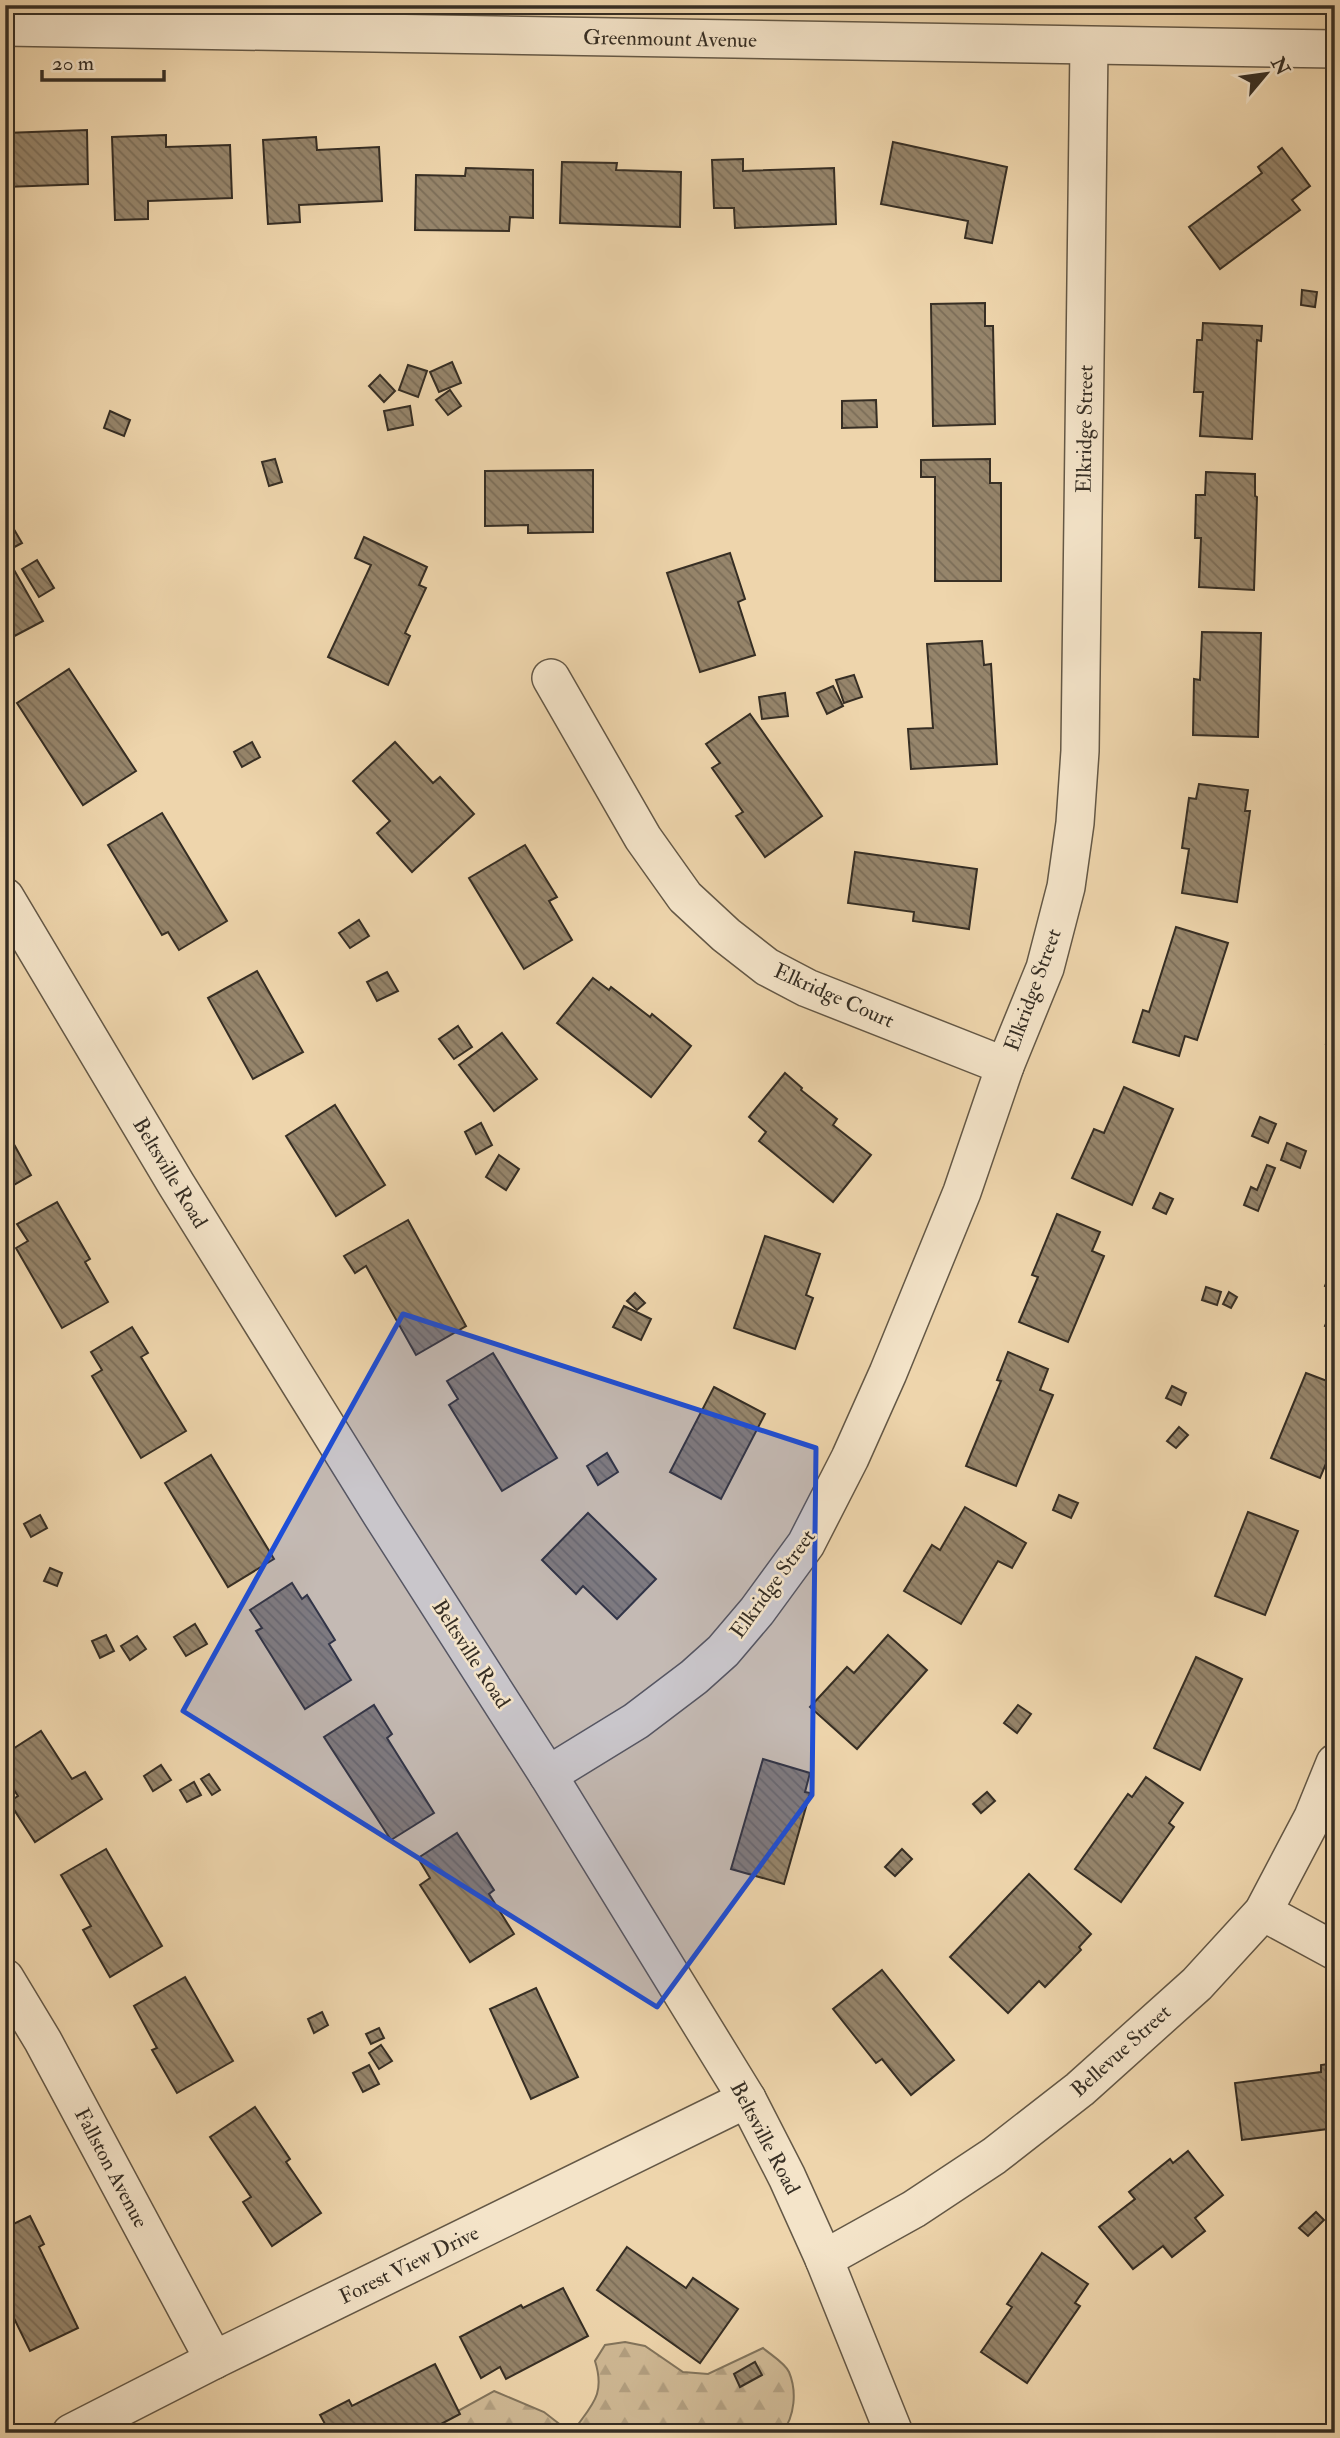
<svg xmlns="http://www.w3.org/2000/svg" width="1340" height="2438" viewBox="0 0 1340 2438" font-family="'IM FELL Double Pica',serif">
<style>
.forest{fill:url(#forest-firs);stroke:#82745c;stroke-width:2}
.building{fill:url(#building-back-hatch);stroke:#362e24;stroke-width:2}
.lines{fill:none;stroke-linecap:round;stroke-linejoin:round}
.minor-casing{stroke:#645846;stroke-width:40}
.minor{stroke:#f4e4c9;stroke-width:37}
.marked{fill:#1d4ed8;fill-opacity:0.2;stroke:#1d4ed8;stroke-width:5;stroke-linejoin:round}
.labels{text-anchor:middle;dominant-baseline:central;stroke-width:5;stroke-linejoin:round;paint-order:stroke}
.street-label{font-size:21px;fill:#362e24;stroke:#f4e4c9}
</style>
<defs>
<pattern id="forest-firs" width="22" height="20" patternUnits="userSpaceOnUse" patternTransform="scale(1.75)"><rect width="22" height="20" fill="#cfb995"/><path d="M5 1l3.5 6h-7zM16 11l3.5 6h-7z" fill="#b29f80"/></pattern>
<pattern id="building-back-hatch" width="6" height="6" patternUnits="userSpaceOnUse" patternTransform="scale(1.75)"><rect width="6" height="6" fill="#96856b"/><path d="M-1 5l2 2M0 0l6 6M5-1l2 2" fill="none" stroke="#7b6d58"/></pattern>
</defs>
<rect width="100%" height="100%" fill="#eed5ac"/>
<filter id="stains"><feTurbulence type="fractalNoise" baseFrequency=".00286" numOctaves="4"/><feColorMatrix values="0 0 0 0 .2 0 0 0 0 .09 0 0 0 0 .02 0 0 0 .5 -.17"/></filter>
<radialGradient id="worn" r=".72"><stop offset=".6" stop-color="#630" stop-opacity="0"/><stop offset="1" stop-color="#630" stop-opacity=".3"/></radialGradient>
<g class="forest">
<path d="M625 2342 645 2346 683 2372 708 2374 763 2348C771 2355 785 2363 789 2372 797 2391 795 2416 782 2433H572C591 2405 606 2396 595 2361L605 2345Z"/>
<path d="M494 2391 544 2412 571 2433H418Z"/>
</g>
<g class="building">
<path d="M87 130 88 184 5 187V133Z"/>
<path d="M166 135V147L230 145 232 198 148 201V219L115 220 112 137Z"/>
<path d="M316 137 317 150 379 147 382 201 299 205 300 222 268 224 263 140Z"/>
<path d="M893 142 1007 167 992 243 965 238 968 221 881 204Z"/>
<path d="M1282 148 1310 186 1292 200 1300 210 1220 269 1189 227 1262 173 1258 167Z"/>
<path d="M743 159V171L834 168 836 224 735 228 734 208H714L712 160Z"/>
<path d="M562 162 617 163 616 170 681 172 680 227 560 223Z"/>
<path d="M466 168 533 170V218L510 217 509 231 415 230 416 175 465 176Z"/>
<rect x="1329" y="289" width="6" height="16"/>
<path d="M1302 290 1317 292 1315 307 1301 305Z"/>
<path d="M985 303V326H993L995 424 933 426 931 304Z"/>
<path d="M1203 323 1262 326 1261 341 1257 340 1252 439 1200 436 1203 392H1194L1197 340H1202Z"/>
<path d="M452 362 461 383 439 392 430 372Z"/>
<path d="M408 365 427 371 418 397 399 390Z"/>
<path d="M380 375 395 391 384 402 369 386Z"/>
<path d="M450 390 461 406 448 415 436 400Z"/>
<path d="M876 400 877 427 842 428V401Z"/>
<path d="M410 406 413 425 388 430 384 411Z"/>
<path d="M110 411 130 420 124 436 104 428Z"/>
<path d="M275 459 282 482 269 486 262 462Z"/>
<path d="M990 459V483H1001V581H935V477H921V460Z"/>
<path d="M593 470V532L528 533V525L485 526V471Z"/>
<path d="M1206 472 1255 474V496L1257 497 1254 590 1199 587 1201 538H1195L1196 495H1205Z"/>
<path d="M5 514 22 543 5 552Z"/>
<path d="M364 537 427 567 419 585 426 588 405 633 410 636 388 685 328 657 371 565 355 558Z"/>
<path d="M730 553 745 599 738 602 755 655 700 672 667 573Z"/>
<path d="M5 554 43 621 5 641Z"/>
<path d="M37 560 54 588 39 597 22 569Z"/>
<path d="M1202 632 1261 633 1258 737 1193 735 1194 679 1200 680Z"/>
<path d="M982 641 984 665 991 664 997 764 911 769 908 729 933 728 927 644Z"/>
<path d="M69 669 136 771 83 805 17 703Z"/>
<path d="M854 675 862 697 844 703 836 680Z"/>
<path d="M833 686 843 706 827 714 817 693Z"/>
<path d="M785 693 788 716 762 719 759 697Z"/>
<path d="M750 714 822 816 765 857 736 816 743 812 712 768 720 763 706 744Z"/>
<path d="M252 742 260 757 242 767 234 752Z"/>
<path d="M395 742 433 783 440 777 474 814 412 872 377 833 390 821 353 781Z"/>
<path d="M1199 784 1248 790 1245 811H1250L1237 902 1182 893 1189 849 1182 848 1189 798 1196 799Z"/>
<path d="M162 813 227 921 179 950 168 932 162 935 108 845Z"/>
<path d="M525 845 557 897 549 901 572 940 524 969 469 878Z"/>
<path d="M855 852 977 869 969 929 913 921 914 912 848 903Z"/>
<path d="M359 920 369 936 350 948 339 933Z"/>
<path d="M1176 927 1228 943 1197 1040 1185 1036 1179 1056 1133 1042 1143 1010 1149 1012Z"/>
<path d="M257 971 303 1052 253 1079 208 998Z"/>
<path d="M387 972 398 991 377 1001 367 982Z"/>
<path d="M593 978 609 990 611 987 650 1017 652 1014 691 1046 651 1097 557 1023Z"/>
<path d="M458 1026 472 1047 454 1059 439 1039Z"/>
<path d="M1333 1028 1335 1029V1048L1326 1044Z"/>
<path d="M502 1033 537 1079 494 1111 459 1065Z"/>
<path d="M785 1073 802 1088 801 1090 837 1119 833 1125 871 1155 833 1202 759 1141 766 1132 749 1117Z"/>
<path d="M1124 1087 1173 1109 1132 1205 1072 1178 1094 1129 1104 1133Z"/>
<path d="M335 1105 385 1185 336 1216 286 1136Z"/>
<path d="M1260 1117 1276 1124 1268 1143 1252 1136Z"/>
<path d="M481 1123 492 1145 476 1154 465 1132Z"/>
<path d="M5 1128 31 1175 5 1190Z"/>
<path d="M1287 1143 1306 1151 1300 1168 1281 1160Z"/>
<path d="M499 1155 519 1169 506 1190 486 1177Z"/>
<path d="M1267 1165 1275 1168 1258 1211 1244 1205 1251 1187 1257 1190Z"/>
<path d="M1160 1193 1173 1199 1166 1214 1153 1208Z"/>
<path d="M57 1202 90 1259 85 1262 108 1302 62 1328 16 1248 28 1241 17 1224Z"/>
<path d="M1057 1214 1100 1232 1092 1251 1104 1256 1068 1342 1019 1322 1038 1277 1032 1275Z"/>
<path d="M408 1220 466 1326 416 1355 366 1266 355 1273 344 1256Z"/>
<path d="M765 1236 820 1254 806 1295 813 1298 795 1349 734 1328Z"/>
<path d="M1335 1262V1291L1325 1286Z"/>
<path d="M1206 1287 1221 1292 1217 1305 1202 1300Z"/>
<path d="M1229 1292 1237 1297 1231 1308 1223 1304Z"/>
<path d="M635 1293 645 1303 637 1310 627 1301Z"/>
<path d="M1335 1303V1330L1325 1326Z"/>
<path d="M624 1306 651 1319 641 1340 613 1327Z"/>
<path d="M132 1327 148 1353 141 1357 186 1431 141 1458 92 1376 102 1370 91 1352Z"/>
<path d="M1008 1352 1048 1369 1040 1390 1053 1395 1016 1486 966 1466 1001 1381 997 1380Z"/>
<path d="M493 1353 557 1458 502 1491 449 1405 458 1399 447 1381Z"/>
<path d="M1306 1373 1335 1384V1442L1320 1478 1271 1458Z"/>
<path d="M1172 1386 1186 1393 1181 1405 1166 1398Z"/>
<path d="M714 1387 765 1414 721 1499 670 1472Z"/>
<path d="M1179 1427 1188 1435 1176 1448 1167 1441Z"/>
<path d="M607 1453 618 1472 598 1485 587 1466Z"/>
<path d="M211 1455 274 1559 228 1587 165 1483Z"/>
<path d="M1059 1495 1078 1503 1071 1518 1053 1510Z"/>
<path d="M965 1507 1026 1543 1012 1568 998 1561 961 1624 904 1591 932 1545 940 1550Z"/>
<path d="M1248 1512 1298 1531 1265 1615 1215 1596Z"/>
<path d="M588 1513 656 1579 617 1619 583 1586 576 1594 542 1560Z"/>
<path d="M40 1515 47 1528 31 1537 24 1524Z"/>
<path d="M50 1568 62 1573 57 1586 44 1581Z"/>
<path d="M292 1583 302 1599 307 1595 335 1640 329 1644 351 1680 305 1709 256 1631 262 1628 250 1610Z"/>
<path d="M195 1624 207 1644 186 1656 174 1637Z"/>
<path d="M106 1635 114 1651 100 1658 92 1641Z"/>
<path d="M888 1635 927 1670 857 1749 810 1707 847 1667 854 1673Z"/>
<path d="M137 1636 146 1649 130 1660 121 1646Z"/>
<path d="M1196 1657 1242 1679 1200 1770 1154 1748Z"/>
<path d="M5 1674 13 1687 5 1692Z"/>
<path d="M374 1705 392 1734 387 1738 434 1813 391 1840 324 1737Z"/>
<path d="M1018 1705 1031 1714 1017 1733 1004 1723Z"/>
<path d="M41 1731 72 1779 85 1772 102 1799 35 1842 9 1802 18 1796 5 1777V1754Z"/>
<path d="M763 1759 810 1773 805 1792 810 1793 784 1884 731 1869Z"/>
<path d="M161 1765 171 1780 153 1791 144 1776Z"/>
<path d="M209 1774 220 1790 212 1795 201 1779Z"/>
<path d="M1146 1777 1183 1803 1169 1823 1174 1827 1121 1902 1075 1869 1128 1794 1132 1797Z"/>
<path d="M194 1782 201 1795 187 1802 180 1790Z"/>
<path d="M987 1792 995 1801 981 1813 973 1804Z"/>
<path d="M457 1833 494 1890 489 1894 514 1934 470 1962 420 1885 430 1878 418 1858Z"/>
<path d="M106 1849 162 1946 110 1977 83 1930 91 1926 61 1875Z"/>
<path d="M902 1849 912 1859 895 1876 885 1867Z"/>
<path d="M1029 1874 1091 1934 1079 1947 1081 1950 1045 1987 1039 1981 1008 2013 950 1957Z"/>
<path d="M882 1970 954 2060 911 2095 882 2059 876 2063 833 2009Z"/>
<path d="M185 1977 233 2061 177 2093 152 2050 157 2048 134 2006Z"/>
<path d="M536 1988 578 2077 531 2099 490 2009Z"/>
<path d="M322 2012 328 2025 314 2033 308 2019Z"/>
<path d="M379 2028 384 2038 371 2044 366 2034Z"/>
<path d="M381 2045 392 2061 379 2069 369 2053Z"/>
<path d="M1335 2063V2128L1242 2140 1235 2083 1321 2072V2065Z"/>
<path d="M369 2065 379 2084 363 2092 353 2073Z"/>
<path d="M255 2107 290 2159 286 2162 321 2213 272 2246 243 2202 251 2197 210 2137Z"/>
<path d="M1188 2151 1223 2195 1195 2218 1205 2231 1172 2257 1163 2246 1133 2269 1099 2227 1135 2199 1129 2192 1170 2159 1173 2163Z"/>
<path d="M1316 2212 1324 2220 1308 2236 1299 2228Z"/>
<path d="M30 2216 44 2244 39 2247 78 2328 30 2351 5 2300V2228Z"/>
<path d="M627 2247 686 2288 693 2278 738 2309 700 2363 597 2290Z"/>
<path d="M1042 2253 1088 2284 1075 2303 1080 2306 1027 2383 981 2352 1012 2307 1007 2304Z"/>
<path d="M563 2288 588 2336 506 2379 500 2367 481 2378 460 2337 521 2305 523 2308Z"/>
<path d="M755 2362 762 2375 740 2387 734 2374Z"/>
<path d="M435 2364 460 2414 424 2433H330L320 2415 349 2400 352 2406Z"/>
</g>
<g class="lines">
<defs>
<g id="minor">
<path d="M5 27 1335 49"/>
<path d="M551 678 643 838 685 897 726 935 767 967 807 988 1005 1066"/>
<path d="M5 897 176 1184 381 1514 548 1775 747 2099 787 2177 824 2259 894 2433"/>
<path d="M548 1775 636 1721 694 1677 723 1651 757 1611 806 1544 850 1458 888 1373 962 1192 1005 1066 1045 968 1066 887 1075 823 1080 751 1089 46"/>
<path d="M1263 1912 1335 1951"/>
<path d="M5 1978 43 2041 214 2360"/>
<path d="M824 2259 914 2209 994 2156 1080 2089 1197 1984 1263 1912 1313 1817 1335 1763"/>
<path d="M71 2433 214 2360 747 2099"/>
</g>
</defs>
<use href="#minor" class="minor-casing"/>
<use href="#minor" class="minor"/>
</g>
<path class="marked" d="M403 1314 816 1448 812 1795 657 2007 183 1711Z"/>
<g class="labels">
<g class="street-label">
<text transform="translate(670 39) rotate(1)">Greenmount Avenue</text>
<text transform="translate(1085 429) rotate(-89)">Elkridge Street</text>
<text transform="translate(1033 990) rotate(-70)">Elkridge Street</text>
<text transform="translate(834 996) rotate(24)">Elkridge Court</text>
<text transform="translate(170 1173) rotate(59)">Beltsville Road</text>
<text transform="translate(773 1584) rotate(-54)">Elkridge Street</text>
<text transform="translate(471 1654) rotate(57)">Beltsville Road</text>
<text transform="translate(1121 2051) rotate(-42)">Bellevue Street</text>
<text transform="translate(765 2138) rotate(62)">Beltsville Road</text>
<text transform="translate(111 2168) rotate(62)">Fallston Avenue</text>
<text transform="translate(409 2265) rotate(-26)">Forest View Drive</text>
</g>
</g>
<rect width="1340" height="2438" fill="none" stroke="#eed5ac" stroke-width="28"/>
<rect x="7" y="7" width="1326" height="2424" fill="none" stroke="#362e24" stroke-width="3.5"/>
<rect x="14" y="14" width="1312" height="2410" fill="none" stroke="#362e24" stroke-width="2"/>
<g transform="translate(1266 74) rotate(61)" stroke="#f4e4c9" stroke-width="5" paint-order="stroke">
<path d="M0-5L12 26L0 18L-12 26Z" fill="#362e24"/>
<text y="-10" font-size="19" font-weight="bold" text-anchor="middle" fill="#362e24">N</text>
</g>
<path d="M42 70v10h122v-10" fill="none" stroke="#362e24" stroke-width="3.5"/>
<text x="52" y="70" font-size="21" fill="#362e24" stroke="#f4e4c9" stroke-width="5" paint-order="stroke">20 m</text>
<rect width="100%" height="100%" filter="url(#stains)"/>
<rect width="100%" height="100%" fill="url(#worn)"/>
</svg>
